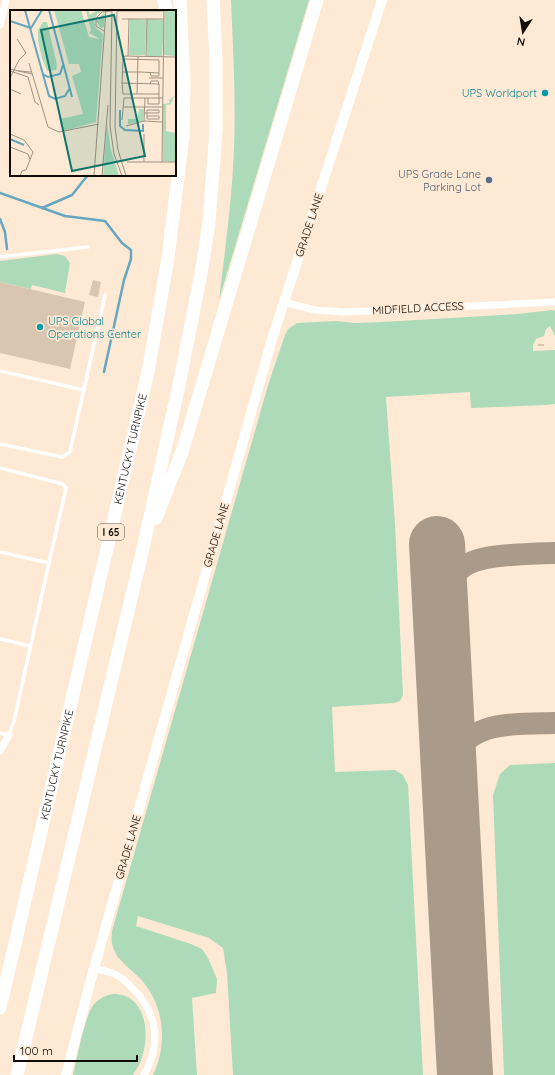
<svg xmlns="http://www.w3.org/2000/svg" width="555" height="1075" viewBox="0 0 555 1075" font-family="Quicksand,sans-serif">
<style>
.green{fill:#addab9}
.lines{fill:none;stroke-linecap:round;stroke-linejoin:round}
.stream{stroke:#66a6c1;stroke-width:2.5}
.taxiway{stroke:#aa9a8a;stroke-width:22}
.runway{stroke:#aa9a8a;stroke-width:56}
.building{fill:#d9c6b0}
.service{stroke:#fff;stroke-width:3.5}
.minor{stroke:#fff;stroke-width:7}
.secondary{stroke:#fff;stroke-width:10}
.motorway{stroke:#fff;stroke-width:13}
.culture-dot{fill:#0f9aa8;stroke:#feead4;stroke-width:1.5}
.service-dot{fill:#5c6f8a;stroke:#feead4;stroke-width:1.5}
.labels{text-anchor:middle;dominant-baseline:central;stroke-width:3.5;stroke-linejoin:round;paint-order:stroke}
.shield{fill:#feead4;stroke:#584e42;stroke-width:1}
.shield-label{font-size:10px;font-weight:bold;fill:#110b04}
.culture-label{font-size:11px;fill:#0d838f;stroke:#feead4;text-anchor:end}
.service-label{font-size:11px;fill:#4e5e75;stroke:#feead4;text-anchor:end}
.street-label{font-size:11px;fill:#110b04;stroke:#feead4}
.inset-river{fill:none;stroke:#66a6c1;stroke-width:2}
.inset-road{fill:none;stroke:#9f9181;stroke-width:1}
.view{fill:#0f766e;fill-opacity:0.15;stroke:#0f766e;stroke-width:2}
.inset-edge{fill:none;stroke:#110b04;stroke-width:2}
</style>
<rect width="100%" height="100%" fill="#feead4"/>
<g class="green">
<path d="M231 0H309L219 300C225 250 232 200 234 149 236 99 233 50 231 0Z"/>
<path d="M57 254 65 256 70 263 65 293 32 285 31 289 0 282V261Z"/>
<path d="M553 310 555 311V336L550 326 546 329 544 336 536 339 533 345V351L555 350V404L546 405 471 408 470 392 386 397 395 524 403 695 400 701 394 703 332 707 335 772 395 770 403 775 408 785 423 1075H233L227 973 223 948 209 938 138 916 136 926 191 944 202 949 208 958 217 979 216 993 192 998 197 1075H153C167 1046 165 1009 144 983 130 965 108 959 112 931L269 382 285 335 288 329 297 323 336 321 354 323 382 322 517 314Z"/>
<path d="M555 763V1075H504L493 795 500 774 510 765Z"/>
<path d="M113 994C149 994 151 1040 139 1065 137 1068 135 1072 133 1075H73C77 1059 85 1015 94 1004 100 998 106 995 113 994Z"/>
</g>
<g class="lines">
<g class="stream">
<path d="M0 193 65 216 105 221 122 243 131 250V259L124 280 104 372"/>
<path d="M42 208 72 195 88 175"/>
<path d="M0 219 5 232 7 249"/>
</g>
<g class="taxiway">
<path d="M440 612C449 566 467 558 511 555 526 554 541 553 555 553"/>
<path d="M449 788C451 778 451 767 455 757 470 719 522 724 555 723"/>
</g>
<path class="runway" d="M437 544 465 1075"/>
</g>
<g class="building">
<path d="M544 90 547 91 546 96H543Z"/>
<path d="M93 280 101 282 98 297 89 295Z"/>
<path d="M0 282 85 302 70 369 0 353Z"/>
<rect x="538" y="344" width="6" height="2"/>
</g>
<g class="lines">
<g class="service">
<path d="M0 257 88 247"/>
<path d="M0 371 84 390"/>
<path d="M0 444 62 457 70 452 105 295"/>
<path d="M0 468 63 484 66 488 49 563 0 552"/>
<path d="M0 639 30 646"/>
<path d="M0 733 9 735 14 721 49 563"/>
</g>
<g class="minor">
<path d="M0 25 6 0"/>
<path d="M283 302 315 310 345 312 555 302"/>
<path d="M0 751 9 735"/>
<path d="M94 968C100 970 106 971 112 973 121 976 128 983 134 990 158 1014 161 1045 144 1075"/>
</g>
<path class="secondary" d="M66 1075 94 968 272 339 382 0"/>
<g class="motorway">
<path d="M164 0 166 11"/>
<path d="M156 518 182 452 317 0"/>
<path id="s1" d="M0 1008 148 372 168 258 183 136 184 81 180 0"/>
<path d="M17 1075 141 557 179 385 202 268 209 222 216 130V60L213 0"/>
</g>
</g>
<g class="culture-dot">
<circle cx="545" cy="93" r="4"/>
<circle cx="40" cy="327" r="4"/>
</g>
<circle class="service-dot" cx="489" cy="180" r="4"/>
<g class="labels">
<rect class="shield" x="98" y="524" width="26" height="16" rx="3"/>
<g class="shield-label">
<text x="111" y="532">I 65</text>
</g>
<g class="culture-label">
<text x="537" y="93">UPS Worldport</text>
<text x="48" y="321" text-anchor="start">UPS Global<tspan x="48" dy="13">Operations Center</tspan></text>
</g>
<g class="service-label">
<text x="481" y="174">UPS Grade Lane<tspan x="481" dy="13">Parking Lot</tspan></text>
</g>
<g class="street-label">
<text transform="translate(309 225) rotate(-72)">GRADE LANE</text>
<text transform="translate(418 308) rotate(-3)">MIDFIELD ACCESS</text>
<text stroke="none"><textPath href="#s1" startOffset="574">KENTUCKY TURNPIKE</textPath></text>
<text transform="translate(216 535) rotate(-74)">GRADE LANE</text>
<text stroke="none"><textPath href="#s1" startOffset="250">KENTUCKY TURNPIKE</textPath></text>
<text transform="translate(128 847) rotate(-74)">GRADE LANE</text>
</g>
</g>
<g transform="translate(10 10)">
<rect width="166" height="166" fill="#feead4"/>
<path d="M44 0H71L79 27 90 29 79 23 81 20 76 1 72 0H78L80 5 88 0H94L87 4 84 11 86 18 93 24 86 112 53 121 52 117 55 115H51L50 109 73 104 62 66 71 62 69 54H59ZM155 0H166V46L154 45ZM95 2 94 17 91 18 86 11ZM120 9 136 10 135 45H119ZM137 9 154 10 152 46H137ZM33 12H37L47 55 46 60 40 61H37L32 48 28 31V20ZM164 86 161 94 156 95V121L166 123V152L153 151V94L160 93 159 90ZM129 99H134L133 111 118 114V109H127ZM97 113 101 140 109 166H93Z" fill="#addab9"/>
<path class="inset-river" d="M15 0 39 86 45 89 55 86 60 78M39 0 62 87M0 11 21 18 32 0M33 64 38 67 50 64 53 55M110 100V116L115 120 133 121V114M0 129 14 135"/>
<path class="inset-road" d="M102 0 100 116 104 144 112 166M107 0 105 117 108 140 116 166M107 1H154M112 9H154M94 21 86 16V8L92 2 102 1M118 46 119 9M136 46 137 9M113 49 115 46 166 47M113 49 149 50V63M19 53 38 117 49 122 89 114M0 59 22 64M0 61 18 67 25 92 29 95M8 61 21 62M112 62H131L149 63V66H141L140 62M0 68 9 50 16 43 7 29M139 68H153M112 73 113 49M140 74 141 71H148L149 74M0 79 11 84M127 84 128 46M138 88V94H149V74L112 73 113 84H149M113 97H153M135 103H149V100H137V109H149V106H137M112 110 114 88H153M134 111 152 112M116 116 134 111 135 88M0 124 14 130 23 142 16 160 12 161 10 166M0 137 18 144 20 149M117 152H166M134 152V124M152 152 154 0M84 166 96 0M92 166 98 95"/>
<path class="view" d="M104 5 135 146 62 161 31 20Z"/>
<rect width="166" height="166" class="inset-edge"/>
</g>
<g transform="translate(523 32) rotate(192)" stroke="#feead4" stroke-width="3" paint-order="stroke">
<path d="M0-3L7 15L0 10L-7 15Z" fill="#110b04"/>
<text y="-6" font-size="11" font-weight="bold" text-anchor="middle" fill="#110b04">N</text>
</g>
<path d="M14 1055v6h123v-6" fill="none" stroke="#110b04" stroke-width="2"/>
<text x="20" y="1055" font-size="12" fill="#110b04" stroke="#feead4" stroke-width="3" paint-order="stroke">100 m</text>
</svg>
